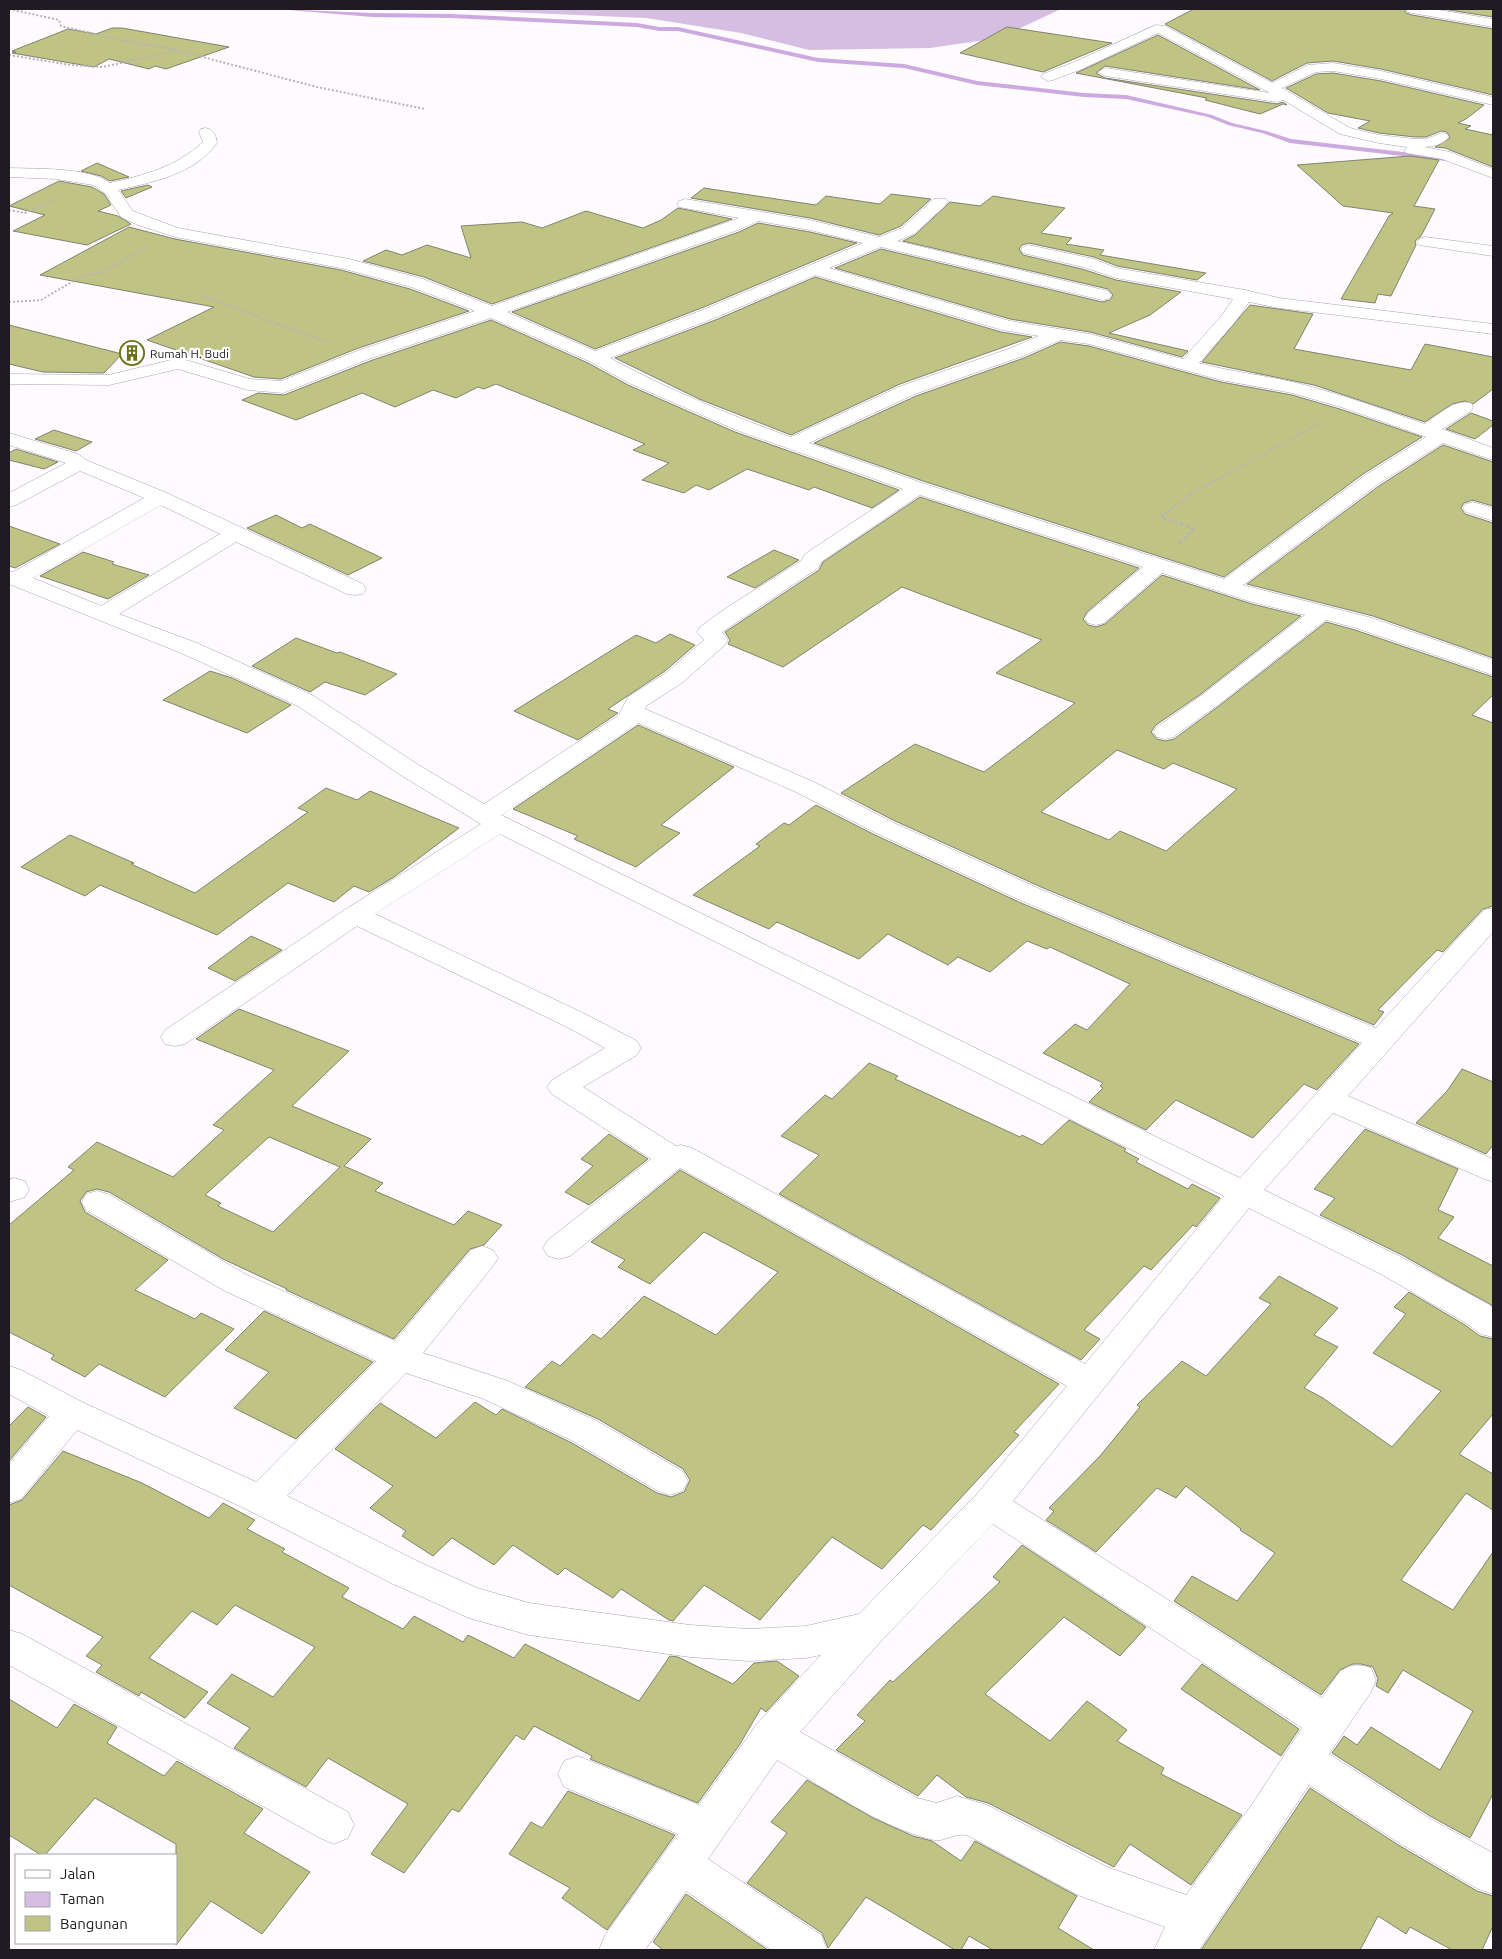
<svg xmlns="http://www.w3.org/2000/svg" width="1502" height="1959" viewBox="0 0 1502 1959" font-family="Ubuntu,sans-serif">
<style>
.green{fill:#d6bee2}
.lines{fill:none;stroke-linecap:round;stroke-linejoin:round}
.stream{fill:#cda9e0;fill-rule:evenodd}
.building{fill:#bfc484;stroke:#81836f;fill-rule:evenodd}
.minor-casing{stroke:#aca0b2;stroke-width:1}
.path-far1{stroke:#b6b3b8;stroke-width:2;stroke-dasharray:2 2;stroke-linecap:butt}
.path{stroke:#b6b3b8;stroke-width:2.5;stroke-dasharray:3 3;stroke-linecap:butt}
.minor{fill:#fff;fill-rule:evenodd}
.labels{text-anchor:middle;dominant-baseline:central;stroke-width:4.5;stroke-linejoin:round;paint-order:stroke}
.far-poi-label{font-size:12px;fill:#201b22;stroke:#fff;text-anchor:start}
</style>
<rect width="100%" height="100%" fill="#fdfbfe"/>
<path class="green" d="M443 9H1061L999 38 930 48 809 50 741 33 646 18Z"/>
<g class="lines">
<path class="stream" d="M277 9 372 13 451 14 637 23 659 27H678L818 58 904 64 977 81 1084 93 1126 95 1212 115 1232 123 1266 131 1291 139 1446 157 1449 159 1446 161 1290 143 1262 133 1228 125 1208 117 1126 99 1084 97 977 85 904 68 818 62 678 31H659L637 27 451 18 372 17Z"/>
</g>
<g class="building">
<path d="M1194 9H1404L1406 13 1412 15 1493 29V95L1381 69 1333 61 1307 63 1272 81 1165 24Z"/>
<path d="M1443 9H1493V17Z"/>
<path d="M1007 27 1112 43 1043 72 960 53Z"/>
<path d="M112 28H122L229 47 166 69 155 66 149 69 109 59 94 67 12 53 16 52 12 51 68 29 96 34Z"/>
<path d="M1158 35 1260 90 1105 66 1096 73 1105 78 1277 104 1283 102 1287 105 1283 104 1260 114 1205 100 1207 98 1076 73Z"/>
<path d="M1333 73 1381 81 1484 105 1466 119 1458 123 1471 126 1465 129 1493 135V167L1445 148 1435 147 1450 138 1447 132 1441 131 1426 137H1415L1379 133 1358 128 1370 121 1328 113 1286 88 1316 74Z"/>
<path d="M1410 156 1439 160 1414 206 1435 209 1421 236 1415 241 1416 245 1391 296 1378 294 1375 303 1341 299 1389 216 1393 213 1343 206 1297 165Z"/>
<path d="M97 163 129 177 110 181 101 176 81 171Z"/>
<path d="M59 181 92 187 104 194 111 205 98 211 118 216 131 224 87 245 13 231 45 215 9 206Z"/>
<path d="M148 185 152 187 126 198 121 191Z"/>
<path d="M704 188 816 205 826 196 880 204 891 194 931 199 901 226 879 235 810 218 691 198Z"/>
<path d="M993 196 1065 208 1041 233 1072 238 1066 244 1104 250 1100 255 1206 273 1197 280 1117 266 1094 257 1029 243 1022 245 1019 249 1023 255 1082 269 1116 280 1181 292 1150 315 1109 333 1188 351 1182 357 1090 332 1010 319 835 268 881 249 1102 302 1110 300 1113 295 1108 289 903 241 915 235 950 202 980 206Z"/>
<path d="M678 208 732 219 492 304 424 277 363 261 386 250 402 255 427 245 471 258 461 226 522 222 542 228 586 211 643 228 661 220Z"/>
<path d="M758 223 810 232 857 243 704 307 595 349 512 312 739 232Z"/>
<path d="M129 227 175 239 341 270 410 289 469 311 356 349 281 379 254 377 147 340 214 307 40 275Z"/>
<path d="M815 277 1001 332 1032 337 900 384 791 435 699 399 615 358 718 319Z"/>
<path d="M1250 305 1313 314 1294 349 1411 370 1425 344 1493 357V389L1473 404 1465 401 1452 404 1425 422 1314 385 1202 362Z"/>
<path d="M491 320 588 363 628 385 735 432 899 490 872 508 814 487 809 490 747 469 709 490 696 485 684 493 642 480 669 463 633 450 645 444 496 384 484 389 478 387 456 398 433 390 395 407 362 393 296 420 242 400 258 393 284 395 370 361Z"/>
<path d="M9 325 122 354 104 373 43 372 9 364Z"/>
<path d="M1060 342 1089 346 1221 382 1292 395 1343 410 1422 437 1363 474 1224 577 926 482 814 443 916 396 1024 358Z"/>
<path d="M1471 413 1493 421V425L1475 439 1446 429Z"/>
<path d="M54 430 92 442 76 451 35 439Z"/>
<path d="M1443 445 1493 462V506L1472 500 1464 503 1461 508 1465 514 1493 523V658L1373 616 1247 584 1379 486Z"/>
<path d="M16 449 58 462 44 469 9 460V453Z"/>
<path d="M920 497 1139 568 1087 612 1083 619 1088 625 1096 627 1105 624 1162 575 1252 604 1301 616 1201 694 1156 725 1151 732 1157 739 1165 741 1174 739 1219 706 1326 622 1355 630 1493 677V695L1472 715 1493 723V906L1483 909 1443 952 1437 950 1378 1010 1384 1012 1374 1025 1041 887 893 820 841 793 915 744 984 772 1075 703 996 673 1042 640 902 587 783 667 728 644 730 640 725 632 819 570 823 562ZM1117 750 1164 769 1173 763 1237 789 1166 851 1120 831 1109 840 1041 812Z"/>
<path d="M276 515 302 528 310 524 382 558 348 575 247 528Z"/>
<path d="M9 526 60 544 15 568 9 566Z"/>
<path d="M774 550 799 560 755 588 727 577Z"/>
<path d="M83 552 114 562 112 564 149 575 108 599 40 576Z"/>
<path d="M670 634 695 645 665 671 608 709 618 713 578 740 514 711 636 635 656 643Z"/>
<path d="M296 638 337 653 340 652 397 674 365 695 325 682 310 692 252 666Z"/>
<path d="M210 671 232 678 291 705 247 733 163 700Z"/>
<path d="M638 725 734 767 661 825 680 833 636 867 574 839 578 836 513 809Z"/>
<path d="M326 788 357 800 370 791 459 828 394 877 369 892 354 886 334 902 288 883 217 935 100 885 85 896 21 867 70 835 134 863 131 864 195 893 308 812 298 808Z"/>
<path d="M816 805 873 834 1021 903 1359 1044 1317 1090 1304 1084 1253 1138 1176 1100 1146 1130 1089 1102 1103 1088 1100 1086 1103 1083 1043 1053 1075 1024 1087 1030 1130 984 1050 947 1047 949 1027 941 990 972 958 957 948 965 888 934 859 959 777 922 769 929 693 895 760 846 756 844 784 823 789 825Z"/>
<path d="M251 936 282 950 235 981 208 968Z"/>
<path d="M239 1009 349 1051 292 1106 371 1139 344 1166 383 1183 375 1191 454 1225 468 1211 502 1225 484 1245 470 1249 394 1339 286 1290 287 1289 223 1259 109 1192 97 1189 86 1192 80 1201 85 1212 168 1260 135 1290 195 1319 201 1313 234 1329 165 1397 99 1364 85 1377 51 1359 54 1355 9 1332V1225L74 1170 68 1167 97 1142 173 1177 224 1130 213 1125 274 1070 196 1039ZM269 1137 340 1167 273 1232 218 1206 221 1203 205 1195Z"/>
<path d="M869 1063 898 1076 895 1079 1020 1137 1022 1135 1042 1145 1069 1120 1126 1149 1124 1151 1139 1159 1136 1162 1188 1189 1192 1184 1220 1198 1196 1227 1193 1225 1151 1270 1144 1266 1084 1330 1100 1339 1081 1360 779 1194 819 1155 781 1136 825 1095 832 1099Z"/>
<path d="M1462 1069 1493 1082V1145L1486 1154 1416 1123 1447 1091Z"/>
<path d="M1365 1129 1458 1169 1438 1210 1454 1217 1438 1238 1493 1266V1306L1402 1255 1320 1215 1335 1198 1314 1189Z"/>
<path d="M609 1134 648 1159 589 1205 565 1192 593 1166 581 1159Z"/>
<path d="M680 1170 1059 1384 1014 1432 1019 1435 931 1530 923 1525 882 1569 832 1537 760 1620 704 1585 673 1621 669 1620 621 1589 613 1598 565 1568 558 1575 513 1545 494 1565 452 1538 433 1556 402 1536 406 1531 370 1508 393 1486 335 1449 380 1403 436 1438 475 1402 496 1415 502 1409 572 1443 657 1493 671 1497 684 1492 690 1480 683 1469 598 1419 525 1387 552 1361 560 1366 593 1334 601 1339 644 1296 716 1335 778 1272 704 1232 650 1284 618 1267 625 1260 591 1242Z"/>
<path d="M1279 1276 1338 1308 1314 1335 1338 1347 1304 1388 1323 1398 1392 1447 1441 1391 1373 1353 1406 1314 1394 1307 1409 1292 1465 1325 1480 1336 1493 1339V1414L1459 1454 1493 1474V1510L1466 1493 1401 1580 1453 1610 1493 1552V1794L1470 1838 1430 1816 1332 1753 1344 1736 1357 1745 1371 1727 1440 1770 1473 1711 1403 1670 1388 1693 1376 1686 1378 1679 1373 1667 1361 1664H1353L1340 1670 1321 1695 1174 1601 1192 1576 1237 1601 1275 1553 1240 1530 1241 1529 1186 1486 1176 1498 1157 1488 1096 1552 1046 1520 1054 1511 1049 1508 1100 1456 1140 1407 1137 1405 1182 1361 1206 1376 1271 1304 1259 1298Z"/>
<path d="M264 1311 373 1362 296 1439 234 1408 269 1372 225 1350Z"/>
<path d="M28 1407 46 1417 9 1461V1426Z"/>
<path d="M63 1451 142 1483 209 1518 223 1503 255 1520 247 1529 285 1549 282 1552 349 1588 342 1597 403 1629 414 1616 463 1642 468 1635 514 1658 525 1644 639 1701 670 1656 678 1657 733 1684 754 1663 777 1661 799 1676 766 1712 761 1708 740 1744 698 1803 590 1759 592 1756 534 1726 524 1740 516 1735 459 1812 452 1809 404 1873 371 1854 408 1804 328 1758 306 1787 234 1748 250 1728 207 1703 232 1674 273 1697 315 1647 235 1605 217 1625 192 1611 149 1658 208 1692 185 1718 141 1692 139 1696 96 1672 102 1665 86 1656 103 1637 9 1585V1505L22 1500Z"/>
<path d="M1022 1545 1146 1627 1120 1656 1064 1617 985 1694 1050 1741 1087 1701 1127 1730 1117 1741 1164 1768 1161 1774 1242 1815 1191 1885 1130 1844 1114 1867 988 1803 966 1797 937 1775 918 1796 836 1750 865 1721 857 1715 890 1680 893 1682 1000 1582 993 1577Z"/>
<path d="M1202 1664 1299 1729 1281 1756 1181 1689Z"/>
<path d="M9 1699 57 1728 74 1704 117 1727 107 1743 164 1776 177 1761 263 1809 244 1833 310 1872 262 1934 211 1901 176 1945V1844L95 1798 45 1855H41L9 1835Z"/>
<path d="M807 1780 873 1818 913 1836 932 1841 961 1861 975 1841 1077 1896 1058 1928 1094 1950H993L969 1936 961 1950H955L866 1897 828 1948 822 1933 747 1883 787 1833 771 1822Z"/>
<path d="M1310 1788 1400 1846 1477 1891 1493 1896V1926L1482 1950H1452L1410 1927 1406 1934 1378 1916 1360 1950H1201Z"/>
<path d="M568 1791 675 1835 607 1930 562 1898 570 1888 509 1854 531 1822 542 1828Z"/>
<path d="M686 1894 768 1950H663L653 1942Z"/>
</g>
<g class="lines">
<defs>
<g id="minor">
<path d="M1406 9H1433L1493 19V27L1412 13 1408 12Z"/>
<path d="M1156 25 1165 26 1272 83 1308 65 1333 63 1381 71 1493 97V105L1381 79 1333 71 1316 72 1282 88 1350 128 1379 135 1415 139H1426L1442 133 1447 134 1449 137C1444 144 1432 147 1424 147L1450 152 1493 169V178L1442 159 1406 153 1404 150 1407 147 1379 143 1340 134 1283 100 1277 102 1105 76 1098 72 1105 68 1270 93 1158 33 1082 69 1053 80 1048 81 1041 77 1043 74 1072 63Z"/>
<path d="M206 128C214 130 216 135 217 143 195 174 153 182 118 190L133 211 178 228 349 259 423 279 492 306 739 218 679 207 677 204 679 201 685 199 810 220 879 237 902 228 934 199H946L948 202 946 205 914 234 897 241 1108 291 1111 295 1108 299 1102 300 881 247 829 268 1010 321 1090 334 1183 359 1223 314 1233 299 1116 278 1083 267 1023 253 1021 250 1023 247 1029 245 1094 259 1116 268 1245 290 1279 298 1493 324V334L1279 308 1249 302 1235 322 1199 363C1231 372 1264 375 1297 383 1340 394 1382 409 1425 424 1438 415 1455 399 1471 403L1473 407 1471 411 1442 429 1493 448V460L1443 443 1378 484 1243 585 1372 618 1493 660V675L1356 628 1326 620 1218 705 1173 737 1165 739 1157 737 1153 732 1157 727 1202 695 1305 615 1252 602 1162 573 1104 623 1096 625 1088 623 1085 618 1088 613 1143 567 920 495 822 561 818 568 722 632 728 640 725 645 682 683 646 706 645 709 814 782 892 822 1040 889 1376 1028 1484 910 1493 908V932L1348 1096 1493 1159V1182L1482 1178 1333 1113 1264 1190 1401 1257 1490 1305 1493 1308V1337L1481 1334 1466 1323 1379 1273 1249 1208 1013 1501 1322 1698C1337 1677 1342 1658 1371 1668L1376 1680 1371 1692 1329 1754 1429 1818 1493 1853V1894L1478 1889 1401 1844 1309 1785 1199 1950H1154L1165 1927 1080 1896 967 1835C953 1833 944 1842 934 1840 881 1828 824 1787 777 1760L708 1859 821 1935 827 1950H771L686 1891 645 1950H599L605 1935 678 1834 564 1787 558 1774 564 1761 578 1756 699 1805 757 1724 821 1655 806 1658 749 1661 690 1657 529 1635 469 1618 393 1584 248 1510 77 1430 21 1499 9 1503V1464L49 1416 9 1394V1366L21 1370 84 1403 256 1482 376 1361 225 1291 86 1210 82 1202 86 1194 97 1191 108 1194 247 1275 395 1341 471 1250 482 1246 493 1250 498 1258 493 1266 423 1353 508 1381 597 1421 682 1471 688 1481 682 1491 670 1495 658 1491 573 1441 484 1399 406 1373 287 1496 419 1562 477 1588 529 1603 690 1625 749 1629 806 1626 859 1614 977 1494 1067 1386 680 1168 570 1256 559 1259 548 1256 543 1248 548 1240 651 1159 552 1094 547 1087 552 1080 605 1048 567 1027 357 926 185 1044 175 1046 165 1044 161 1037 165 1030 346 909 481 824 399 774 298 706 181 653 9 584V571L13 572 144 498 80 471 16 505 9 507V493L66 463 9 445V433L78 454 86 460 167 493 363 584 366 589 363 594 355 595 347 594 236 542 119 614 197 643 314 696 417 764 484 804 619 715 628 697 666 673 704 640 697 632 700 627 729 606 801 561 805 554 903 489 736 430 629 383 589 361 491 318 369 359 283 393 248 390 178 369 109 385 9 384V374L109 375 179 358 250 379 281 381 357 351 475 311 411 287 341 268 175 237 138 225 121 217 105 193 93 185 56 179 9 177V168C36 169 89 167 110 183 145 175 176 167 203 142L199 132 201 129ZM758 221 810 230 863 243 705 309 595 351 507 312 738 230ZM815 275 1002 330 1039 336 1011 348 901 386 791 437C729 415 667 389 610 358L717 317ZM1060 340 1089 344 1221 380 1292 393 1344 408 1426 437 1364 476 1224 579 925 484 809 443 915 394 1023 356ZM161 505 220 534 101 606 33 578ZM638 723 796 792 874 832 1022 901 1362 1043 1240 1178 501 815ZM500 834 1224 1196 1085 1364 692 1148 681 1145 676 1146 583 1087 637 1055 641 1048 637 1041 587 1015 375 914ZM993 1524 1302 1728 1253 1803 1186 1895 1107 1867 987 1805 957 1796 937 1803 917 1798 800 1732 883 1639Z"/>
<path d="M1425 237 1493 246V256L1419 245 1417 242 1419 239Z"/>
<path d="M1473 502 1493 508V521L1466 512 1463 508 1466 504Z"/>
<path d="M14 1178 25 1181 29 1189 25 1197 9 1202V1180Z"/>
<path d="M9 1630 22 1634 348 1812 354 1825 348 1838 334 1844 320 1838 9 1665Z"/>
</g>
</defs>
<use href="#minor" class="minor-casing"/>
<g class="path-far1">
<path d="M9 9 59 20 61 26 121 40 172 49 317 87 425 109"/>
<path d="M9 55 71 65 103 67 175 51"/>
<path d="M9 210 25 213 57 199"/>
<path d="M203 296 327 342"/>
<path d="M9 302 41 300 82 276 98 274 145 248"/>
<path d="M1162 516 1192 493 1322 422"/>
</g>
<path class="path" d="M1164 515 1161 517 1188 526 1193 530 1178 545"/>
<use href="#minor" class="minor"/>
</g>
<defs>
<symbol id="building-ring" viewBox="-11 -11 22 22"><circle r="9.5" fill="#fff" stroke="#6f7219" stroke-width="1.5"/><path d="M-4-6H4V6H1V3H-1V6H-4ZM-2.5-4.3h1.7v1.8h-1.7ZM.8-4.3h1.7v1.8H.8ZM-2.5-1h1.7V.8h-1.7ZM.8-1h1.7V.8H.8Z" fill="#6f7219"/></symbol>
</defs>
<g fill-rule="evenodd">
<use href="#building-ring" x="118" y="339" width="28" height="28"/>
</g>
<g class="labels">
<g class="far-poi-label">
<text x="150" y="353">Rumah H. Budi</text>
</g>
</g>
<rect width="1502" height="1959" fill="none" stroke="#201b22" stroke-width="20"/>
<rect x="15" y="1854" width="162" height="90" fill="#ffffff" stroke="#a6a4a7"/>
<rect x="25" y="1870" width="25" height="8" fill="#ffffff" stroke="#a6a4a7"/>
<text x="60" y="1879" font-size="15" fill="#201b22">Jalan</text>
<rect x="25" y="1892" width="25" height="15" fill="#d6bee2" stroke="#a6a4a7"/>
<text x="60" y="1904" font-size="15" fill="#201b22">Taman</text>
<rect x="25" y="1916" width="25" height="15" fill="#bfc484" stroke="#a6a4a7"/>
<text x="60" y="1929" font-size="15" fill="#201b22">Bangunan</text>
</svg>
